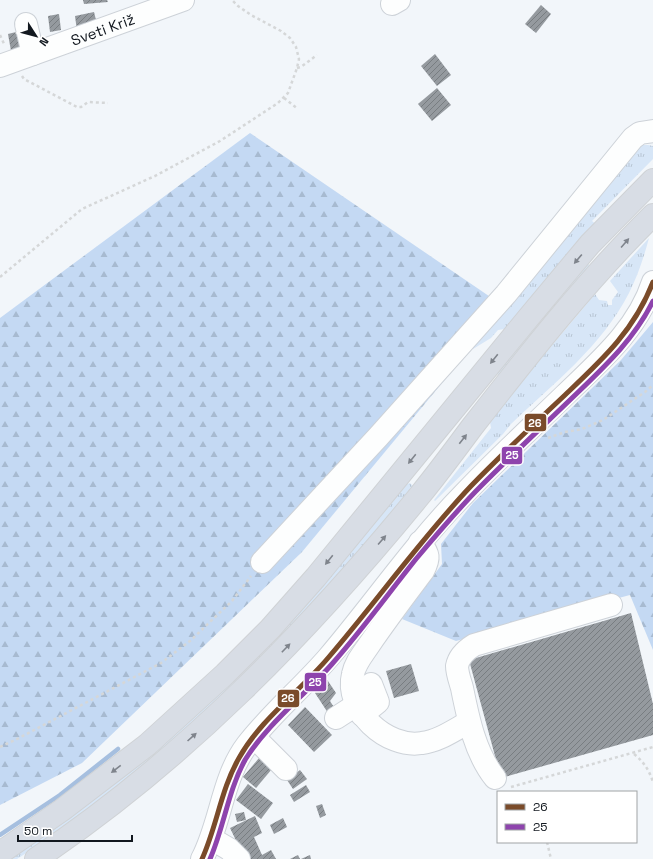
<svg xmlns="http://www.w3.org/2000/svg" width="653" height="859" viewBox="0 0 653 859" font-family="'Space Grotesk',sans-serif">
<style>
.grass{fill:url(#grass-tufts)}
.forest{fill:url(#forest-firs)}
.lines{fill:none;stroke-linecap:round;stroke-linejoin:round}
.stream{stroke:#a6bfdf;stroke-width:4.5}
.building{fill:url(#building-hatch)}
.minor-casing{stroke:#cdd2d8;stroke-width:24}
.highway-casing{stroke:#cfd2d5;stroke-width:24}
.path{stroke:#d5d7d8;stroke-width:2.5;stroke-dasharray:3 3;stroke-linecap:butt}
.minor{stroke:#fdfefe;stroke-width:22}
.highway{stroke:#d8dde5;stroke-width:22}
.bus-1-casing{stroke:#fff;stroke-width:8}
.bus-2-casing{stroke:#fff;stroke-width:8}
.bus-1{stroke:#7a4b2a;stroke-width:5}
.bus-2{stroke:#8e44ad;stroke-width:5}
.oneway{fill:#7f848c}
.labels{text-anchor:middle;dominant-baseline:central;stroke-width:4;stroke-linejoin:round;paint-order:stroke}
.street-label{font-size:15px;fill:#12181f;stroke:#fff}
.line-badge{stroke:#fff;stroke-width:1.5}
.badge-label{font-size:11px;text-anchor:middle;font-weight:bold;fill:#fff}
</style>
<defs>
<pattern id="grass-tufts" width="24" height="20" patternUnits="userSpaceOnUse"><rect width="24" height="20" fill="#d7e6f7"/><path d="M3 7l-1-3M5 7V3M7 7l1-3M15 17l-1-3M17 17v-4M19 17l1-3" fill="none" stroke="#b8c5d3"/></pattern>
<pattern id="forest-firs" width="22" height="20" patternUnits="userSpaceOnUse"><rect width="22" height="20" fill="#c4d9f3"/><path d="M5 1l3.5 6h-7zM16 11l3.5 6h-7z" fill="#a7bad0"/></pattern>
<pattern id="building-hatch" width="6" height="6" patternUnits="userSpaceOnUse"><rect width="6" height="6" fill="#959a9f"/><path d="M-1 1l2-2M0 6l6-6M5 7l2-2" fill="none" stroke="#787d81"/></pattern>
</defs>
<rect width="100%" height="100%" fill="#f2f6fa"/>
<g class="grass">
<path d="M640 145H648L653 146V159L592 221 597 225 549 276 505 329 498 330 491 338 473 349 472 348Z"/>
<path d="M649 238C644 257 638 275 629 293 602 346 553 384 511 424L503 434 435 501 434 500 491 428 490 422 528 374 595 294 599 300 607 301 608 305H612V300L618 292 610 281Z"/>
<path d="M587 263 591 267 500 376 496 373Z"/>
<path d="M410 483 413 486 387 518 326 590 224 695 127 780 31 850 17 859H8L310 598 350 553 407 484Z"/>
</g>
<g class="forest">
<path d="M250 133 505 307 302 552 82 763 0 805V318Z"/>
<path d="M653 322V650L630 595 456 641 402 619 442 564 441 544 473 503 621 360Z"/>
</g>
<g class="lines">
<path class="stream" d="M0 835 60 795 118 749"/>
</g>
<g class="building">
<path d="M83 0H107L108 2 84 4Z"/>
<path d="M541 5 551 14 536 33 525 24Z"/>
<path d="M94 12 97 24 77 31 75 16Z"/>
<path d="M59 14 61 30 50 32 48 16Z"/>
<path d="M24 30 27 48 11 51 8 34Z"/>
<path d="M435 54 451 75 437 86 421 66Z"/>
<path d="M437 88 451 105 432 121 418 104Z"/>
<path d="M631 613 653 704V735L501 778 469 660Z"/>
<path d="M411 664 419 691 394 698 386 671Z"/>
<path d="M326 678 336 693 330 701 337 712 330 716 315 693Z"/>
<path d="M305 707 332 735 314 752 288 725Z"/>
<path d="M264 752 277 763 256 788 243 777Z"/>
<path d="M300 770 307 779 293 789 287 780Z"/>
<path d="M248 784 273 803 261 819 236 800Z"/>
<path d="M306 785 310 792 294 802 290 795Z"/>
<path d="M322 804 326 815 320 818 316 806Z"/>
<path d="M244 812 246 820 237 822 235 814Z"/>
<path d="M255 816 262 833 254 837 262 855 271 850 276 859H245L230 828Z"/>
<path d="M283 818 287 827 274 834 270 825Z"/>
<path d="M298 855 300 859H290Z"/>
<path d="M310 855 311 859H301Z"/>
</g>
<g class="lines">
<defs>
<g id="minor">
<path d="M392 4 399 0"/>
<path d="M26 24 33 54"/>
<path id="s1" d="M0 66 183 0"/>
<path d="M420 542C429 554 430 558 423 571 405 595 386 620 369 645 363 654 355 663 353 674 344 710 387 749 422 743 439 741 454 730 469 722"/>
<path d="M262 562 378 437 506 294 633 138 640 133 653 131"/>
<path d="M362 715 378 702 371 684"/>
<path d="M336 718 356 705"/>
<path d="M254 737 286 769"/>
<path d="M495 778C475 753 468 718 462 688 460 681 457 673 457 666 459 656 466 650 474 645L611 605"/>
<path d="M212 839 229 849 239 859"/>
<path d="M202 859C221 823 222 778 247 745 271 714 302 688 328 658 374 604 414 545 464 494 496 460 531 428 565 395 599 362 638 329 653 282"/>
</g>
<g id="highway">
<path d="M0 853 62 810 147 745 225 674 270 629 316 577 529 317 590 244 653 180"/>
<path d="M36 859C184 760 308 632 420 495 438 473 455 450 472 427 529 354 587 280 653 215"/>
</g>
</defs>
<use href="#minor" class="minor-casing"/>
<use href="#highway" class="highway-casing"/>
<g class="path">
<path d="M0 35 5 46"/>
<path d="M297 68 301 67 317 55"/>
<path d="M22 76 24 79 77 107H81L88 102 108 103"/>
<path d="M284 98 298 109"/>
<path d="M0 277 82 209 155 176 220 141 278 103 288 93 297 68 299 59 296 47 290 38 281 31 251 15 238 6 232 0"/>
<path d="M548 438 565 432 582 429 603 420 645 392 653 385"/>
<path d="M0 747 19 738 161 663 190 641 232 601 251 576"/>
<path d="M634 754C644 762 649 770 653 782"/>
<path d="M511 787 653 747"/>
<path d="M547 842 551 859"/>
</g>
<use href="#minor" class="minor"/>
<use href="#highway" class="highway"/>
<defs>
<path id="bus-1" d="M202 859C217 826 221 789 239 758 260 720 300 691 328 658 377 601 420 540 471 486 501 455 533 425 565 395 602 360 634 331 653 282"/>
<path id="bus-2" d="M210 859C224 827 228 791 245 760 267 724 305 695 332 664 362 630 388 594 416 559 437 534 458 509 481 486 511 456 542 427 572 398 603 368 634 340 653 301"/>
</defs>
<use href="#bus-1" class="bus-1-casing"/>
<use href="#bus-2" class="bus-2-casing"/>
<use href="#bus-1" class="bus-1"/>
<use href="#bus-2" class="bus-2"/>
</g>
<defs><path id="oneway-solid" d="M-6-.8H1V-3.2L6.5 0L1 3.2V.8H-6Z"/></defs>
<g class="oneway">
<use href="#oneway-solid" transform="translate(625 243) rotate(-49)"/>
<use href="#oneway-solid" transform="translate(578 259) rotate(130)"/>
<use href="#oneway-solid" transform="translate(494 359) rotate(129)"/>
<use href="#oneway-solid" transform="translate(463 439) rotate(-52)"/>
<use href="#oneway-solid" transform="translate(412 459) rotate(129)"/>
<use href="#oneway-solid" transform="translate(382 540) rotate(-49)"/>
<use href="#oneway-solid" transform="translate(329 560) rotate(129)"/>
<use href="#oneway-solid" transform="translate(286 648) rotate(-46)"/>
<use href="#oneway-solid" transform="translate(192 737) rotate(-42)"/>
<use href="#oneway-solid" transform="translate(116 769) rotate(142)"/>
</g>
<g class="labels">
<g class="street-label">
<text stroke="none"><textPath href="#s1" startOffset="109">Sveti Križ</textPath></text>
</g>
</g>
<g class="line-badge">
<rect x="524" y="413" width="23" height="19" rx="4" fill="#7a4b2a"/>
<rect x="501" y="446" width="22" height="19" rx="4" fill="#8e44ad"/>
<rect x="304" y="672" width="23" height="20" rx="4" fill="#8e44ad"/>
<rect x="277" y="689" width="23" height="19" rx="4" fill="#7a4b2a"/>
</g>
<g class="badge-label">
<text x="535" y="427">26</text>
<text x="512" y="459">25</text>
<text x="315" y="686">25</text>
<text x="288" y="702">26</text>
</g>
<rect x="497" y="791" width="140" height="52" fill="#ffffff" stroke="#a0a3a5"/>
<rect x="505" y="804" width="20" height="6" fill="#7a4b2a" stroke="#a0a3a5"/>
<text x="533" y="811" font-size="12" fill="#12181f">26</text>
<rect x="505" y="824" width="20" height="6" fill="#8e44ad" stroke="#a0a3a5"/>
<text x="533" y="831" font-size="12" fill="#12181f">25</text>
<g transform="translate(36 36) rotate(126)" stroke="#ffffff" stroke-width="3" paint-order="stroke">
<path d="M0-3L7 15L0 10L-7 15Z" fill="#12181f"/>
<text y="-6" font-size="11" font-weight="bold" text-anchor="middle" fill="#12181f">N</text>
</g>
<path d="M18 835v6h114v-6" fill="none" stroke="#12181f" stroke-width="2"/>
<text x="24" y="835" font-size="12" fill="#12181f" stroke="#ffffff" stroke-width="3" paint-order="stroke">50 m</text>
</svg>
